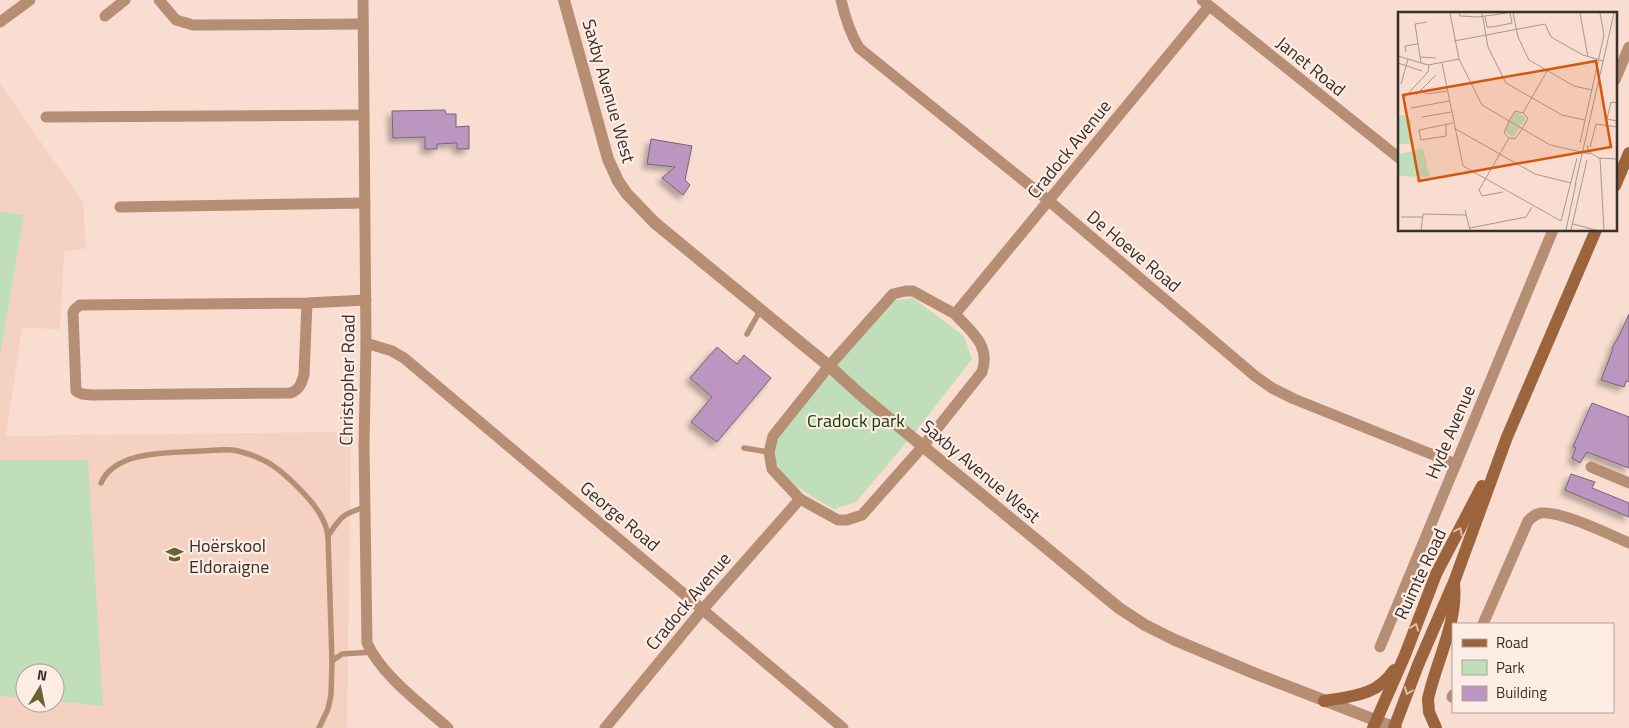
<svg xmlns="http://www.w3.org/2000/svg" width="1629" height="728" viewBox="0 0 1629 728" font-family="'Titillium Web',sans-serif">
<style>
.built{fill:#f4d1c1;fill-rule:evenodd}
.green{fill:#c1deba}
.building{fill:#bc96c0;stroke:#756476;filter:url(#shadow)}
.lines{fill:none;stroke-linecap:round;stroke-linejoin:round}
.service{stroke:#b58e74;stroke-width:5.5}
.minor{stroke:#b58e74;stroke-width:11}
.tertiary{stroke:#b58e74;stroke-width:12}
.secondary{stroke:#9b643c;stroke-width:12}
.oneway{stroke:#dbbdaa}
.labels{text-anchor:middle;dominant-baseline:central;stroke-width:4.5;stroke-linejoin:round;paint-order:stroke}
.street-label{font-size:18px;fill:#392f2a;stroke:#fdede5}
.park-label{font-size:18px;fill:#104102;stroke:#fdede5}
.poi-label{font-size:18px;fill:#392f2a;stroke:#fdede5;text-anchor:start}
.inset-road{fill:none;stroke:#ac978e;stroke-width:1}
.view{fill:#d6550f;fill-opacity:0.15;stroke:#d6550f;stroke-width:2.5}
.inset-edge{fill:none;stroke:#392f2a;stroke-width:2.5}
</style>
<defs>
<filter id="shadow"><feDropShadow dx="-4.5" dy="4.5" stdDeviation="2.5" flood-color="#0004"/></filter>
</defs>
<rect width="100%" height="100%" fill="#f8ddd0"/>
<path class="built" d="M0 84 83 202 86 248 64 252 60 329 22 328 6 436 351 432 347 728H0ZM25 673H55V703H25Z"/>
<g class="green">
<path d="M0 211 24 215 0 357Z"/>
<path d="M913 298 964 336 972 359 916 431 856 502 834 509C813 497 774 478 774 450 774 445 776 439 777 434L890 301Z"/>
<path d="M0 460H88L103 706 55 701V673H25V698L0 696Z"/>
</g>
<g class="building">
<path d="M445 110 446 114H456V127L469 126V149H457V143L437 144V149H425V137L393 138 392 111Z"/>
<path d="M651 139 692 146 685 180 690 185 683 195 662 178 675 167 647 164Z"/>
<path d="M1629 314V382L1626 381 1624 387 1601 380 1613 349 1612 348 1620 334Z"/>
<path d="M717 347 737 364 744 355 771 378 717 442 691 422 712 397 690 378Z"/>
<path d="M1592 403 1629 417V468L1587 452 1580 463 1572 458 1576 448 1573 447Z"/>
<path d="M1571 474 1595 482 1592 488 1629 503V517L1565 490Z"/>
</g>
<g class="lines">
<g class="service">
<path d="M747 334 760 311"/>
<path d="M744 448 769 452"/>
<path d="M101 483C115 450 170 453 200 451 213 451 226 448 238 451 246 453 255 456 263 460 281 468 314 501 322 518 325 523 327 530 328 536L332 661"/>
<path d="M328 536C341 516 343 514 365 507"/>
<path d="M319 728 328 709 331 695 332 661 342 654 372 652"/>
</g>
<g class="minor">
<path d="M159 0 176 20 193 25 363 24"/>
<path d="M363 0 366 343 364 446 367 643C382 676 421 704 448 728"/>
<path d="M841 0C845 17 850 33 859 48L1049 201 1255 376 1272 388 1294 399 1456 464"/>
<path d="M1202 0 1399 158"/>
<path d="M105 16 125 0"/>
<path d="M0 22 30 0"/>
<path d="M1615 80 1629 47"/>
<path d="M46 117 364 115"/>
<path d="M120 207 365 203"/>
<path d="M307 303 304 375C301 384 300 389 291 393L92 395 82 394 76 391 73 312 75 309 80 305 307 303 366 300"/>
<path d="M366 343 392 351 404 358 843 728"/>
<path d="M1591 467 1629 483"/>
<path d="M800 499 838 520H847L862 515 924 445 982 372C991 345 971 332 955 314"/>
<path d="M1483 624 1528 521C1532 517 1535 514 1541 513 1562 511 1608 534 1629 543"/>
<path d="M1380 647 1553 230"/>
<path d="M1452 697 1453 695"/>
<path d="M605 728 703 609 800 499 772 469 769 452 773 436 829 366 893 294 906 291H913L955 314 1209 6"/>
</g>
<path class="tertiary" d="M564 0 608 159 618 181 627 194 655 223 829 366 862 396 1119 608 1145 625 1175 640 1256 674 1396 728"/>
<g class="secondary">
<path d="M1615 186 1629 153"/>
<path d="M1324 701C1352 696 1377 696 1394 670"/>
<path d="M1373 728 1405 655 1436 574 1482 486"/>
<path d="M1394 728 1418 665 1454 582 1507 437 1596 230"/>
<path d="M1436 728 1429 712 1428 699C1436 662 1458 622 1454 584"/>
</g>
</g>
<defs><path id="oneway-chevron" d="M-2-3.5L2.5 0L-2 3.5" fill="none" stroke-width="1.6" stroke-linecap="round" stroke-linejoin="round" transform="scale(1.25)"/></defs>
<g class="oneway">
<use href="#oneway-chevron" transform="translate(1459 531) rotate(-63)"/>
<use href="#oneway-chevron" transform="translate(1415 627) rotate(-70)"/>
<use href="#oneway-chevron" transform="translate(1408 691) rotate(111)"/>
</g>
<defs>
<symbol id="school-bare" viewBox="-9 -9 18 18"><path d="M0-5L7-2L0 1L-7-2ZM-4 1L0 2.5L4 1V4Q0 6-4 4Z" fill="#6a622f" stroke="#fdede5" stroke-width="2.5" paint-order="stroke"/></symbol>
</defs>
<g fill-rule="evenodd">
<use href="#school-bare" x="162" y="542" width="25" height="25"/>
</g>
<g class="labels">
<g class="street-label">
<text transform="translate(1311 66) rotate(39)">Janet Road</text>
<text transform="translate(609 91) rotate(74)">Saxby Avenue West</text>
<text transform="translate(1069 149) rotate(-51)">Cradock Avenue</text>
<text transform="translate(1134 251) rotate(40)">De Hoeve Road</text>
<text transform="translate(347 380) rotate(-89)">Christopher Road</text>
<text transform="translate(1450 432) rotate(-67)">Hyde Avenue</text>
<text transform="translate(981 471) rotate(40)">Saxby Avenue West</text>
<text transform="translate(620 516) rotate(40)">George Road</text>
<text transform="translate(1420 574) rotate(-65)">Ruimte Road</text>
<text transform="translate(688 601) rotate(-50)">Cradock Avenue</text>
</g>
<g class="park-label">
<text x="856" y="420">Cradock park</text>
</g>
<g class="poi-label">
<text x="189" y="545">Hoërskool<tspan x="189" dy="21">Eldoraigne</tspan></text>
</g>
</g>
<g transform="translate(1398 12)">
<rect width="219" height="219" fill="#f8ddd0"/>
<path d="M117 100 128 105 115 126 106 118ZM0 103H8V108H13V132H0ZM25 136 32 165 0 164V138L3 142Z" fill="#c1deba"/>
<path class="inset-road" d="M52 1 61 47 84 93 152 133 192 142M61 1 62 4 80 5 109 1M84 1 90 35 108 71 164 103 187 108M115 1 120 25 131 48 176 74 194 78M182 1 190 45M87 5 89 15H95L114 11 112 1M56 29 147 12 153 25 185 43 205 49M8 40 7 34 20 32M0 44 30 53 61 47M22 45 38 46M0 51 24 59M23 51 17 12 29 10M44 51 65 154 163 209 179 146M3 72 10 47M22 78 29 82 49 79M18 83 38 63M5 87 30 60 31 53M219 91 213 90 209 107 219 109M13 96 51 89M24 105 53 100M48 113V124L23 128 21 118 55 111M56 116 137 162 173 171M111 126 117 127 124 117 130 106 125 101M182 131 206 23 202 1M189 133 191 140 201 146M192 135 198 112 219 115M200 146 219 147M202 146 206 218M177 173 216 1M105 180 84 184 81 178 111 126 106 121 111 109 117 99 125 101 149 59M67 198 72 218M3 205H24M175 212 198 218M72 216 128 205 134 195M23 218 25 202 68 203M168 218 178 171M173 218 189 148"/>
<path class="view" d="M198 49 213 135 21 169 5 83Z"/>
<rect width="219" height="219" class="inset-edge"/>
</g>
<rect x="1452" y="623" width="162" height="90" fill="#fdede5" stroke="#afa19a"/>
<rect x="1462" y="639" width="25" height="8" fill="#9b643c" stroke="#afa19a"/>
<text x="1496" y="648" font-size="15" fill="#392f2a">Road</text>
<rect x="1462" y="660" width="25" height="15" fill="#c1deba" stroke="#afa19a"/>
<text x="1496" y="673" font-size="15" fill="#392f2a">Park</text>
<rect x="1462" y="686" width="25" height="15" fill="#bc96c0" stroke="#afa19a"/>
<text x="1496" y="698" font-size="15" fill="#392f2a">Building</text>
<g transform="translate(40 688) rotate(10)"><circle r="24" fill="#fdede5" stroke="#afa19a"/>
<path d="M0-4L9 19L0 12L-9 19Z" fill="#6a622f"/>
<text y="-8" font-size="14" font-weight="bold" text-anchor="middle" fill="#392f2a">N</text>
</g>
</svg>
